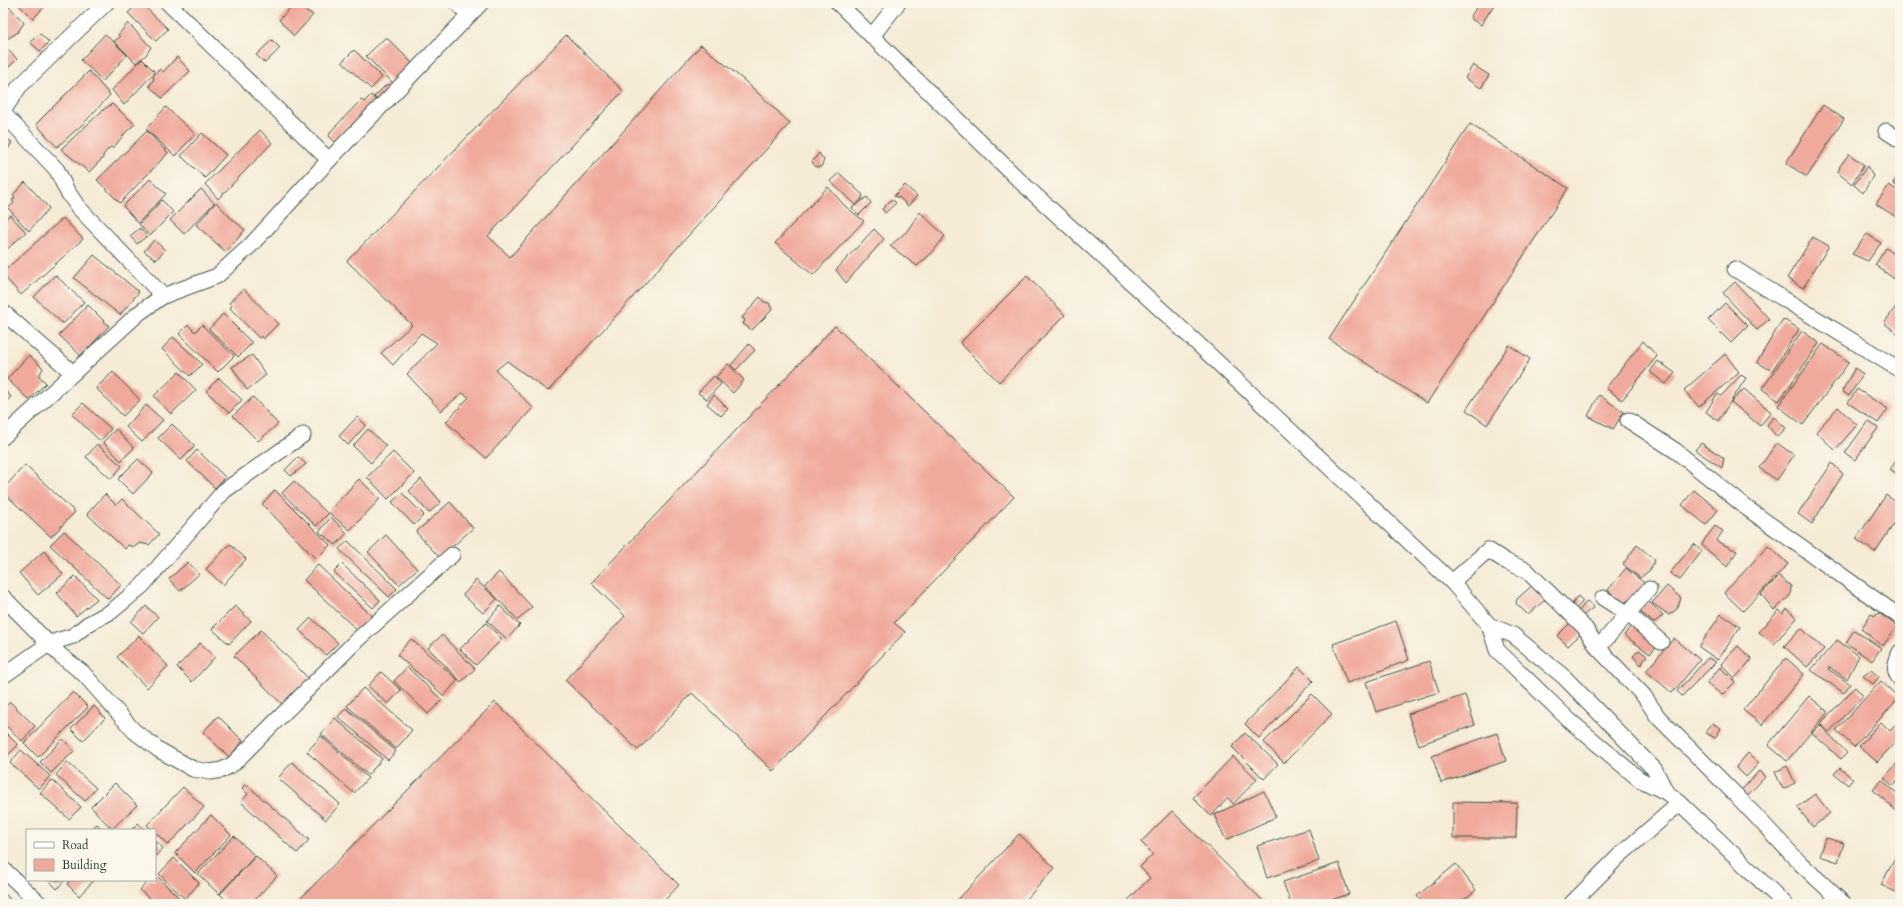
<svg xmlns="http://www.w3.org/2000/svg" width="1903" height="907" viewBox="0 0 1903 907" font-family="Cardo,serif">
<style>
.building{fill:#f0aa9c}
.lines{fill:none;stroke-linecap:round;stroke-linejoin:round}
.minor-casing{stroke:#3f574c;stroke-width:17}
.minor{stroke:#fff;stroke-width:15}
</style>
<rect width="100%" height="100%" fill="#fbf7ec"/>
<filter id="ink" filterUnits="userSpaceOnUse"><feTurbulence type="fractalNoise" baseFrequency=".025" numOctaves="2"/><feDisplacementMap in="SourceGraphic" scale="8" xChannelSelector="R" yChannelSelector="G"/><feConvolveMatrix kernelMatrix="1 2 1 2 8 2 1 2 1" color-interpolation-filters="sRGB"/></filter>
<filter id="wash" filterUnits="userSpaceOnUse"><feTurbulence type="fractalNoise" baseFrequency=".012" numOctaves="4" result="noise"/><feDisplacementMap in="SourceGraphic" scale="16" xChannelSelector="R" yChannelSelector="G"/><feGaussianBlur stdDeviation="0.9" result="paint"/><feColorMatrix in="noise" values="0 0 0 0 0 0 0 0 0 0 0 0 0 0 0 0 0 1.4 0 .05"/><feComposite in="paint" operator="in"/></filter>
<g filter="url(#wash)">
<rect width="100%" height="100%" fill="#f5ebd6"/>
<g id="blocks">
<g class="building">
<path d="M17 3H40L44 7 33 19Z"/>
<path d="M138 3H141L168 29 156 41 128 13Z"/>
<path d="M295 3H300L302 8 313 15 294 36 279 20Z"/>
<path d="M1479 3H1495L1481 25 1470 18Z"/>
<path d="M8 5 24 23 17 33 5 40 3 38V9Z"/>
<path d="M128 23 151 47 146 55 136 63 114 41 120 37 118 35Z"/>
<path d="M40 34 49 42 40 51 30 42Z"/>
<path d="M105 34 127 55 103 81 81 60Z"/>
<path d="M566 35 623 91 488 236 510 257 701 45 745 81 790 123 548 391 507 361 496 370 533 408 486 458 446 422 469 397 462 393 441 411 407 374 437 343 421 333 393 365 381 353 412 325 347 261Z"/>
<path d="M386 37 412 63 393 83 366 56Z"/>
<path d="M272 40 280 48 265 63 256 55Z"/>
<path d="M3 45 17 59 5 71 3 69Z"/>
<path d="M354 50 382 77 371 89 342 62Z"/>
<path d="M177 57 190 71 162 98 149 86 154 79 153 76 160 69 163 72Z"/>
<path d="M142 59 155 72 124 105 112 90Z"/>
<path d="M1473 65 1489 75 1481 88 1465 78Z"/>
<path d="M89 71 110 95 84 123 57 147 36 124Z"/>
<path d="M387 84 393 90 380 103 374 97Z"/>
<path d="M371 95 379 103 337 144 329 136 331 131 361 100 364 102Z"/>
<path d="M112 104 135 124 127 131 113 148 110 147 103 155V158L89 172 61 149 103 110Z"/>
<path d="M1823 105 1844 119 1807 177 1786 163Z"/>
<path d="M166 107 195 134 175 156 146 129Z"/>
<path d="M1470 124 1568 188 1427 403 1329 339Z"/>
<path d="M260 130 272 143 218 199 205 184Z"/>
<path d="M147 131 168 153 120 203 97 180Z"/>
<path d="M202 133 226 155 205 178 181 156Z"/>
<path d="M3 137 12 142 3 158Z"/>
<path d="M819 153 824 160 821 167H816L812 162Z"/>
<path d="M1849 154 1864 165 1852 184 1838 173 1840 166Z"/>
<path d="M1867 166 1873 176 1863 193 1854 185Z"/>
<path d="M839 173 863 195 861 200 855 205 830 181Z"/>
<path d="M1900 174V189L1893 183Z"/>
<path d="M150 179 166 194 138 223 123 206Z"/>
<path d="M25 182 49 208 29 231 8 208 14 203 12 200 15 198 13 195Z"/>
<path d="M905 185 917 196 908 206 900 198 894 196Z"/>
<path d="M1889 185 1900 192 1899 219 1876 204Z"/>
<path d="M828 187 845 206 864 221 813 275 775 243Z"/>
<path d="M201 189 214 203 184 234 170 220Z"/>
<path d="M867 197 871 203 859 215 852 208Z"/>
<path d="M892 199 896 203 885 213 882 209Z"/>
<path d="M162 200 173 212 150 236 139 224Z"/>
<path d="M216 202 229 216 245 230 226 252 196 225Z"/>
<path d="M920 212 945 236 932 253 917 266 890 246 907 231Z"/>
<path d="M10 215 26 232 3 253V233L6 230 3 227V221Z"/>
<path d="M63 218 83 239 21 295 3 275V272Z"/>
<path d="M140 228 147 236 137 244 130 236Z"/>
<path d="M874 229 884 239 846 283 836 270Z"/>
<path d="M1867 234 1881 243 1868 261 1852 254Z"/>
<path d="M1813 237 1829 246 1803 288 1787 278Z"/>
<path d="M154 240 165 250 156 260 144 251Z"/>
<path d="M1886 248 1900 258V283L1875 265Z"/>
<path d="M94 255 139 292 120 315 74 278Z"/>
<path d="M55 275 84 302 63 324 34 297Z"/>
<path d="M1027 276 1065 315 999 382 960 343Z"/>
<path d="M1735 282 1769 319 1757 330 1723 293Z"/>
<path d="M244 289 278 324 263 339 261 336 259 338 230 308 232 306 229 303Z"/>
<path d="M760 297 764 302 769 303 772 310 752 330 743 324 745 320 742 318Z"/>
<path d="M1900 301V330L1898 334 1884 323Z"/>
<path d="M1725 303 1748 326 1731 343 1708 320Z"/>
<path d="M88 305 109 326 81 356 59 335Z"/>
<path d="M223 314 252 343 238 357 209 329Z"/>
<path d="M1783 319 1799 329 1772 371 1757 362Z"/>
<path d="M188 325 195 332 202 325 234 356 218 372 179 334Z"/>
<path d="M835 326 1014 497 894 623 905 632 773 771 692 693 638 750 565 680 625 616 591 583Z"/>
<path d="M1802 331 1819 343 1779 401 1762 389Z"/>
<path d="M173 337 202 364 190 376 162 349Z"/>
<path d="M1643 341 1657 356 1622 400 1606 388Z"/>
<path d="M749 344 755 350 736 370 731 365Z"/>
<path d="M1823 344 1849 362 1803 425 1778 406Z"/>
<path d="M1509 345 1530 359 1487 425 1466 410Z"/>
<path d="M1725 354 1739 372 1699 407 1684 390Z"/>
<path d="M29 355 43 368 39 376 46 383 29 400 7 379Z"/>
<path d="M252 355 266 375 247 390 232 367Z"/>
<path d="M1658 361 1675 373 1666 384 1650 372Z"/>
<path d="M728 364 744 380 733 393 716 377Z"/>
<path d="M1855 368 1863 374 1849 396 1842 391Z"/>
<path d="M113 372 140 400 123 416 96 388Z"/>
<path d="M179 372 196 390 171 414 154 396Z"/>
<path d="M1741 375 1746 378 1718 421 1706 412 1717 394 1721 396Z"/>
<path d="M714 376 721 384 707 399 698 393Z"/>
<path d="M219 378 242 400 229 413 206 391Z"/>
<path d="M3 388 11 397 3 404Z"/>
<path d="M1744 389 1771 412 1760 426 1731 402Z"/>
<path d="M1857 389 1888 409 1878 423 1848 403Z"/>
<path d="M714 395 728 409 721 416 707 404Z"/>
<path d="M1599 395 1624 412 1613 429 1588 416Z"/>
<path d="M253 397 278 424 258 441 233 416Z"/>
<path d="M83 403 111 429 100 441 72 414Z"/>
<path d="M146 405 163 420 142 442 126 427Z"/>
<path d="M1838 407 1857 425 1835 450 1816 432Z"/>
<path d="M357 417 366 425 348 445 339 436Z"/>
<path d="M1774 417 1786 428 1777 437 1767 425Z"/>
<path d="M1868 421 1878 428 1855 460 1845 453Z"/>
<path d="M172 424 195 446 181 460 158 438Z"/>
<path d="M116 429 134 448 121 461 103 442Z"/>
<path d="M368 429 386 446 371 463 353 446Z"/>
<path d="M1701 443 1724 458 1722 468 1695 450Z"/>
<path d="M1777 443 1794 455 1777 480 1759 468Z"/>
<path d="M97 444 122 466 111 479 86 457Z"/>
<path d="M197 450 225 477 215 488 187 461Z"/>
<path d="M393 452 414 473 388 499 367 477Z"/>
<path d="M1900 456V469L1897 474 1890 469Z"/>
<path d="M298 457 306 464 291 476 285 470Z"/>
<path d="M138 459 153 473 133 494 118 479Z"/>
<path d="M1832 463 1843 474 1812 524 1798 514Z"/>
<path d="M25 465 75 512 51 537 3 492V489Z"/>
<path d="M359 479 380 499 350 530 328 512Z"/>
<path d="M421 479 441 502 429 513 409 491Z"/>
<path d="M294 481 328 514 316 526 282 493Z"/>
<path d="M275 490 330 545 316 559 262 504Z"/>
<path d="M1694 490 1718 510 1706 525 1682 505Z"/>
<path d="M402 493 424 515 414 525 392 502Z"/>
<path d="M105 494 116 505 122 499 159 534 149 545 140 543 134 547 128 545 125 549 87 514Z"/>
<path d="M1886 495 1900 505V515L1875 552 1856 539Z"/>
<path d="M450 502 473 528 440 558 416 532Z"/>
<path d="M331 517 347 533 336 545 319 532Z"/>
<path d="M1715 526 1723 531 1716 541 1737 551 1727 567 1702 545 1705 539Z"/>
<path d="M64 531 121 585 108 599 50 545Z"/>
<path d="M386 535 417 569 399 585 368 552Z"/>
<path d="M348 541 397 589 389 597 339 549Z"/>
<path d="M230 544 246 559 223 585 206 569Z"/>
<path d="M1694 544 1702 551 1680 580 1670 573Z"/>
<path d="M1637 545 1655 560 1650 570 1640 578 1623 564Z"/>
<path d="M1768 546 1788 564 1743 611 1724 593Z"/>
<path d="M44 551 63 574 38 595 19 573Z"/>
<path d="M188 562 199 574 180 591 169 579Z"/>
<path d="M342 564 380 600 373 608 334 572Z"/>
<path d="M318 565 372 616 358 631 304 580Z"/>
<path d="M1626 568 1644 583 1637 594 1623 604 1608 590Z"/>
<path d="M499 572 532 607 518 620 485 586Z"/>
<path d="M75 576 97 599 76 616 57 593Z"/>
<path d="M1779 576 1791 586 1790 596 1774 610 1761 594Z"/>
<path d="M476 580 497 599 483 613 463 595Z"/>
<path d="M1535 583 1547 598 1528 615 1516 603 1517 599Z"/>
<path d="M1667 586 1681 598 1677 609 1669 615 1652 603Z"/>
<path d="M1578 596 1583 601 1574 611 1570 607Z"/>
<path d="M1587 601 1594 607 1582 616 1578 612Z"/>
<path d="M1648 601 1663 615 1654 623 1639 611Z"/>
<path d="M146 606 158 617 143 633 131 622Z"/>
<path d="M235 606 251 621 229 644 212 629Z"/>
<path d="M500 606 520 625 507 639 487 621Z"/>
<path d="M1787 609 1797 618 1774 644 1759 632 1779 610 1783 614Z"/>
<path d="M1879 613 1897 626 1883 646 1861 629 1871 614 1875 616Z"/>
<path d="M1721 614 1740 627 1718 660 1699 647Z"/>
<path d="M311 618 338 643 326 655 299 630Z"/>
<path d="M1574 619 1585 630 1568 646 1557 636Z"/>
<path d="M1396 621 1409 660 1347 683 1333 644Z"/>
<path d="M486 623 502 639 476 665 460 649Z"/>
<path d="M1635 623 1659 644 1650 654 1624 635Z"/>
<path d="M1801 628 1824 649 1807 667 1784 646Z"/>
<path d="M261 630 309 679 283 705 234 656Z"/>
<path d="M1854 630 1881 648 1872 661 1846 643Z"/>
<path d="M442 635 475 669 461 682 428 648Z"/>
<path d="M139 636 168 666 147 688 117 657Z"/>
<path d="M1674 638 1700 660 1672 693 1646 671Z"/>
<path d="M411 639 458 680 444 696 397 655Z"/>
<path d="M1837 640 1859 656 1847 679 1829 667 1828 669 1850 684 1844 693 1811 670Z"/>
<path d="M200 643 215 657 192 682 177 667Z"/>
<path d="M1738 646 1752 659 1735 678 1721 664Z"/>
<path d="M1639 650 1647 656 1641 665 1633 656Z"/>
<path d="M1708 658 1716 662 1682 696 1677 691Z"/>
<path d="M1786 658 1804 674 1762 725 1743 710Z"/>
<path d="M1429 661 1439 692 1376 712 1366 682Z"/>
<path d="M407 667 442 700 428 714 394 681Z"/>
<path d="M1299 667 1313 681 1259 738 1245 724Z"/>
<path d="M1720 667 1735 682 1722 695 1707 683Z"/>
<path d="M1871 670 1879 677 1873 684 1863 676Z"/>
<path d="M381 672 401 690 388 704 368 686Z"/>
<path d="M1881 681 1899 698 1854 747 1836 730Z"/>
<path d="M1855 687 1863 696 1829 732 1820 724Z"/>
<path d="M363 688 412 730 396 749 347 706Z"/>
<path d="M73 692 88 707 38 757 24 743Z"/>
<path d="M1312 694 1332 714 1284 763 1264 742Z"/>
<path d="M1465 695 1475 725 1419 745 1408 714Z"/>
<path d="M1809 696 1828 712 1787 761 1768 745Z"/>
<path d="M10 702 35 726 22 741 3 723V709Z"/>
<path d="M495 702 679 885 661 904H295Z"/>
<path d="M94 706 105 718 83 741 71 729Z"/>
<path d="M346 708 396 751 388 760 338 717Z"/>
<path d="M218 716 243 741 229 757 203 732Z"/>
<path d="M335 718 382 759 368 775 321 734Z"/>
<path d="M1900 720V737L1877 762 1859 746 1881 722 1890 731Z"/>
<path d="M1712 723 1721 728 1715 738 1706 733Z"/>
<path d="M1820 725 1847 753 1841 759 1812 733Z"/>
<path d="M3 730 18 745 3 760Z"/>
<path d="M1245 733 1278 764 1264 779 1232 747Z"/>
<path d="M1497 733 1506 761 1441 783 1432 756Z"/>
<path d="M321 736 368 778 354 793 307 752Z"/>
<path d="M63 739 74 751 51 773 40 762Z"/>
<path d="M21 750 50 776 39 789 10 763Z"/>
<path d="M1748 753 1759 763 1746 777 1736 767Z"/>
<path d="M1233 756 1257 779 1233 804 1228 798 1211 816 1193 798Z"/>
<path d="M1900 760V777L1893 786 1884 778Z"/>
<path d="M67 762 96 788 85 801 56 775Z"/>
<path d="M292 762 340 804 326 820 278 778Z"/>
<path d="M1787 766 1795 783 1783 789 1775 772Z"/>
<path d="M1840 768 1853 779 1848 785 1834 774Z"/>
<path d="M1759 771 1765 777 1744 799 1738 794Z"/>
<path d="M52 780 81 807 69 819 40 793Z"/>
<path d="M1882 780 1900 796V814L1873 790Z"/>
<path d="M115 783 137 805 112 829 91 807Z"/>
<path d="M246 784 309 840 297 853 241 802 248 794 242 788Z"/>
<path d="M183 787 204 807 168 845 155 832V830H153L147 825Z"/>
<path d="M1264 791 1276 817 1226 840 1214 815Z"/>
<path d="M1815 794 1830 813 1813 827 1797 807Z"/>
<path d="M1453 802 1517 803 1516 838H1453Z"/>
<path d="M1172 811 1266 904H1124L1150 878 1140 867 1153 854 1141 842Z"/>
<path d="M211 815 231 835 195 873 175 853Z"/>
<path d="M138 823 144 830H131Z"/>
<path d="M97 824 103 830H90Z"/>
<path d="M1309 829 1319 861 1267 878 1257 846Z"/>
<path d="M1019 834 1055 868 1022 904H954Z"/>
<path d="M234 836 255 856 219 894 198 874Z"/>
<path d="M1826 838 1844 843 1838 862 1820 856Z"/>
<path d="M155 840 163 848 155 857Z"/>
<path d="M1900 848V894L1881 885Z"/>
<path d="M256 856 277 876 251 904H230L220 894Z"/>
<path d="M174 858 199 883 185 899 159 874Z"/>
<path d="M1339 863 1349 894 1319 904H1291L1283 882Z"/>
<path d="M1456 864 1476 890 1458 904H1424L1417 896Z"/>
<path d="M155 874 180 899 176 904H155L140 890 149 880H155Z"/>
<path d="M49 880H65L57 889Z"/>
<path d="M71 880H94L79 896 67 884Z"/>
<path d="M3 892 15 904H3Z"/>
</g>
</g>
</g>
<g filter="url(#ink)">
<use href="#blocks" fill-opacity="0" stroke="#3f574c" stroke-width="1"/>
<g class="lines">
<defs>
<g id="minor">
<path d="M168 3 329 160"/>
<path d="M457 3 469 15"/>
<path d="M838 3 1022 183 1168 316 1452 582 1489 625 1513 635 1564 677 1655 770 1666 792 1680 803 1785 904"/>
<path d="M872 36 898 3"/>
<path d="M3 111 19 87 106 3"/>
<path d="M3 113 57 170 67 191 78 207 163 296"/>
<path d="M1886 131 1900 140"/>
<path d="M1735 269 1900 370"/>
<path d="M3 312 73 373"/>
<path d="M1628 420 1676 451 1748 509 1900 617"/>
<path d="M3 437 139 313 163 296 217 276 250 246 329 160 481 3"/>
<path d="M1452 582 1488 550 1507 562 1526 570 1585 628 1598 648 1644 696 1658 717 1736 795 1800 863 1844 904"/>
<path d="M3 597 60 655 83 673 134 731 159 750 193 769 210 772 222 770 233 764 357 640 452 555"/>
<path d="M1603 598 1627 613 1661 642"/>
<path d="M1489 625 1497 650 1569 720 1639 779 1666 792"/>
<path d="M1598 648 1649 589"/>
<path d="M1900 652C1896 663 1892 669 1900 679"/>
<path d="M3 676 50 643 73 636 88 624 112 611 142 586 224 491 303 435"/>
<path d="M3 869 40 904"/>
<path d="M1571 904 1620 855 1680 803"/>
</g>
</defs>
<use href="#minor" class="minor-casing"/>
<use href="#minor" class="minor"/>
</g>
</g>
<rect width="1903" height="907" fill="none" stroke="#fbf7ec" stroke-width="16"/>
<rect x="26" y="829" width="130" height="52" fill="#fbf7ec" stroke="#a3ada2"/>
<rect x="34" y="842" width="20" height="6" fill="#ffffff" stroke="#a3ada2"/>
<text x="62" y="849" font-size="12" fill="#1f3d34">Road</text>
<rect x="34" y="859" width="20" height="12" fill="#f0aa9c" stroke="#a3ada2"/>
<text x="62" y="869" font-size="12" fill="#1f3d34">Building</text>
</svg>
